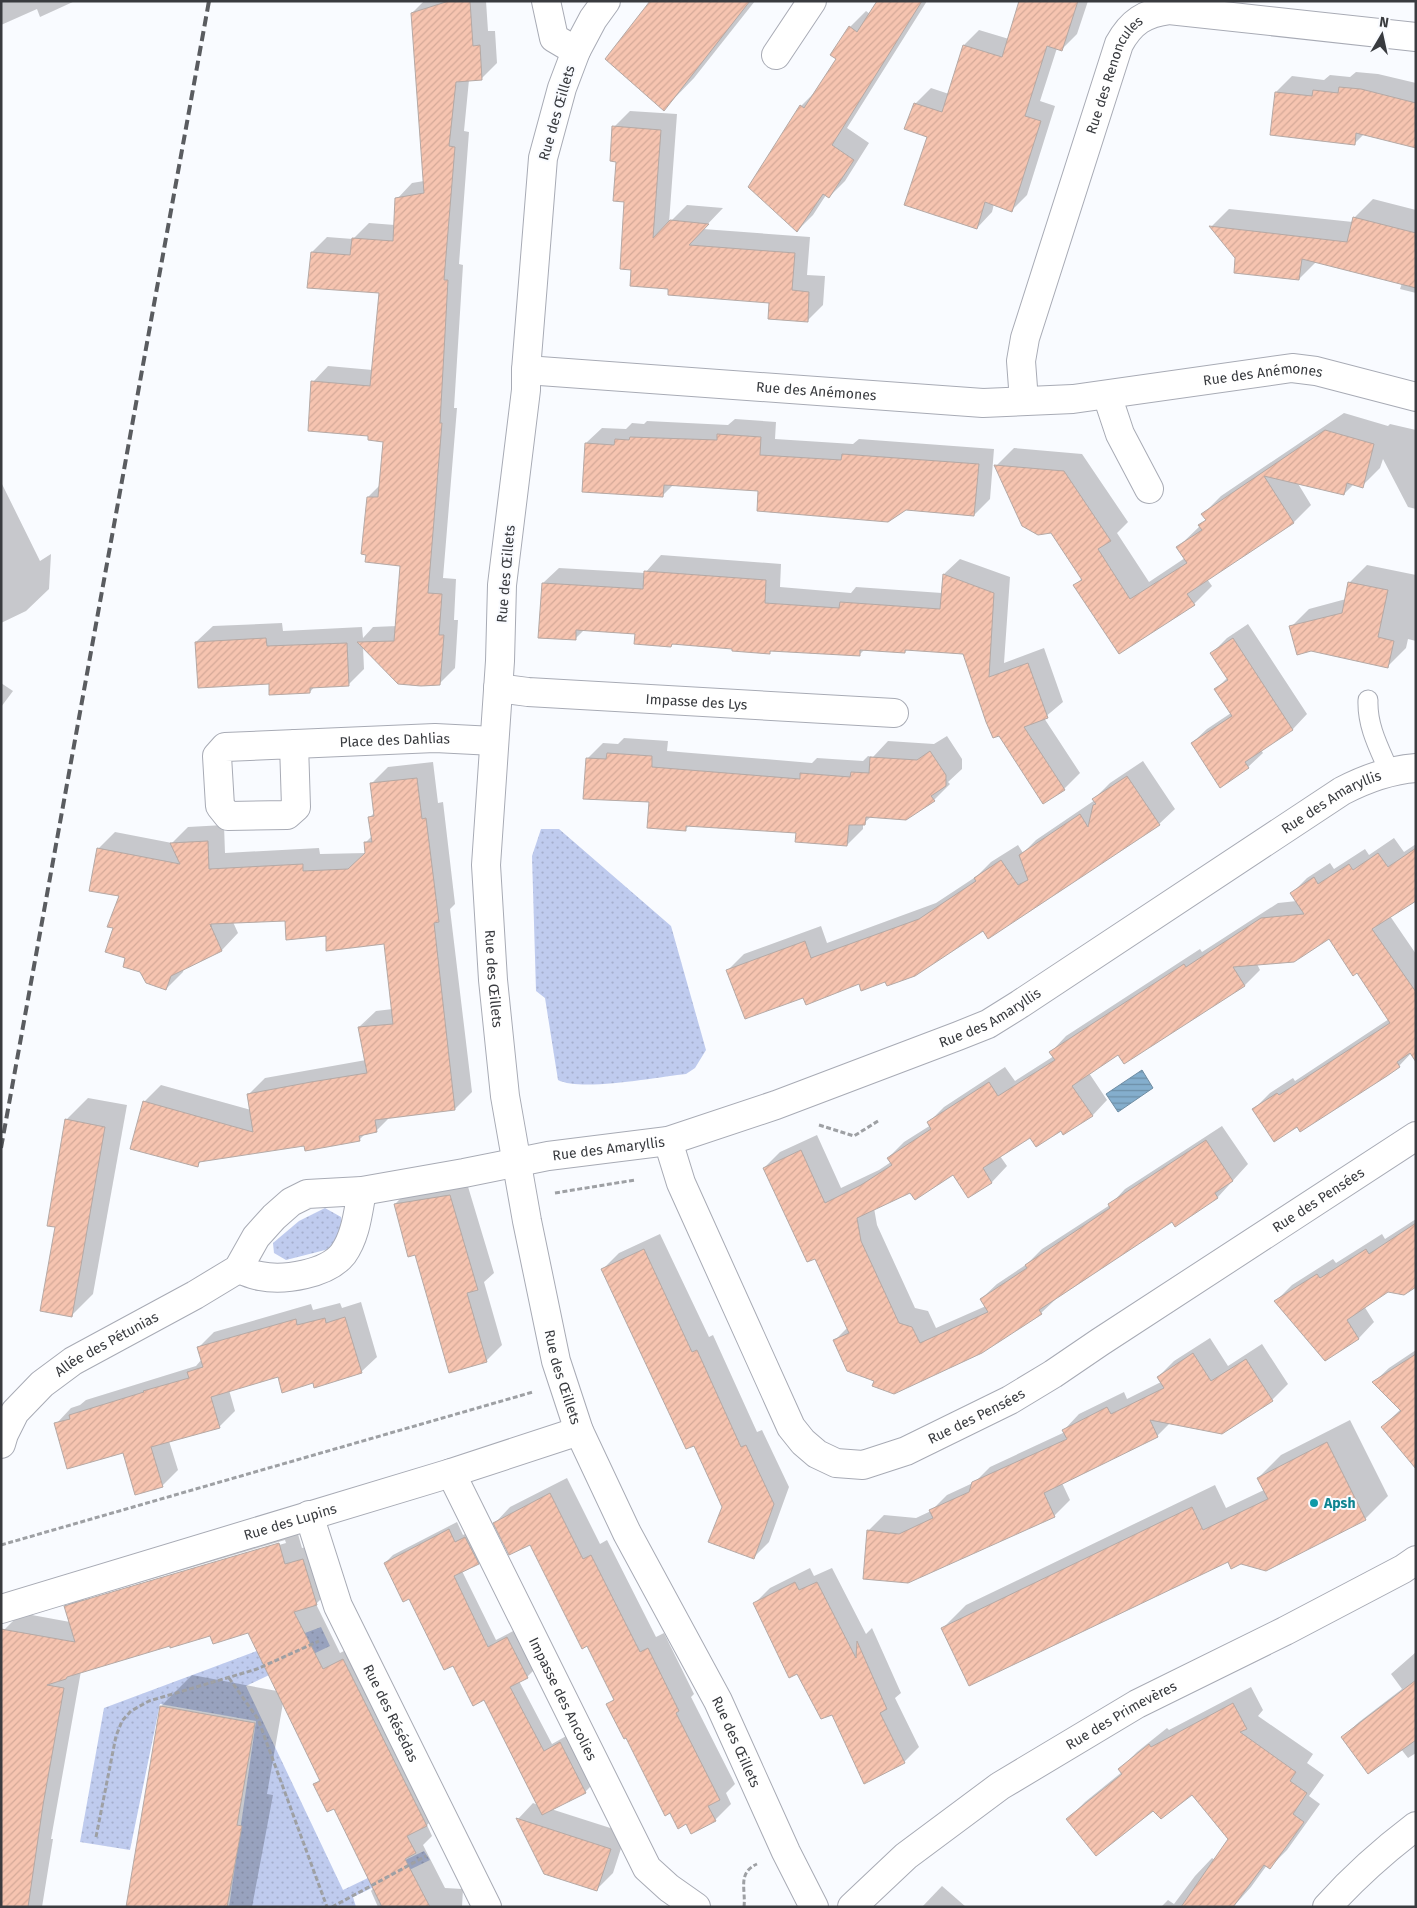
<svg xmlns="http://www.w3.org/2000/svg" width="1417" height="1908" viewBox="0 0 1417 1908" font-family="'Fira Sans',sans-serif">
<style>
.grass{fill:url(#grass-dots)}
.water{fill:url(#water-rules);stroke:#6e8ca2}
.shadow{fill:#0003;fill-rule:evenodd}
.building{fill:url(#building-hatch);stroke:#b5a9a5}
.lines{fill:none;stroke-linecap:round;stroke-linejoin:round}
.lane-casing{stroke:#a8abb5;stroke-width:21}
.street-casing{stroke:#a8abb5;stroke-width:30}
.secondary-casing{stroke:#a8abb5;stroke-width:30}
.path{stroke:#9ea0a4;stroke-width:3;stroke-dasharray:5 2.5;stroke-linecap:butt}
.lane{stroke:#fff;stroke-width:19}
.street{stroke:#fff;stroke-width:28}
.secondary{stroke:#fff;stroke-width:28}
.rail{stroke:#5a5c60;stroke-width:4;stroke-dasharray:10 5;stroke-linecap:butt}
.culture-dot{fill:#0f9aa8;stroke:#f9fbff;stroke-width:2}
.labels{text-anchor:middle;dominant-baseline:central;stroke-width:4;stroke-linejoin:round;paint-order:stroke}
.street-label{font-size:14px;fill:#393b3f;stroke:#f9fbff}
.culture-label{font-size:14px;font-weight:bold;fill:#0d838f;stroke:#f9fbff;text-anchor:start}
</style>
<defs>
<pattern id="grass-dots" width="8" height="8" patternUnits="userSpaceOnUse" patternTransform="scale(1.25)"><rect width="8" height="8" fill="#bfcbee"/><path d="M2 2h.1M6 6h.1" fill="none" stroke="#a5afcd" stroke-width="1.8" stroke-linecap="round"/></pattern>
<pattern id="water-rules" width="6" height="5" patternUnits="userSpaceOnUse" patternTransform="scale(1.25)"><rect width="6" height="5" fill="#84aecd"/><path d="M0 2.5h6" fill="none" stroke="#6d8fa8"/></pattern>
<pattern id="building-hatch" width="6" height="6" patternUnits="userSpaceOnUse" patternTransform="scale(1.25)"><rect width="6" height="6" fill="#f6c4b0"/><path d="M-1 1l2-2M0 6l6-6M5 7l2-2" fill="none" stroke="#d4a998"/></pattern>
</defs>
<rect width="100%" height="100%" fill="#f9fbff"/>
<g class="grass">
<path d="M541 829H559L671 926 706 1050 695 1068 686 1074C657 1077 581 1092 558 1080L545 998 536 991 532 856Z"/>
<path d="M325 1208 341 1217 343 1230 333 1248 286 1260 274 1253 273 1243 299 1221Z"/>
<path d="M321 1627 330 1646 246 1686 343 1890 424 1851 430 1860 353 1897 356 1907H229L256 1721 160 1704 130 1850 80 1842 104 1708Z"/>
</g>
<path class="water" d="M1142 1070 1153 1088 1118 1112 1106 1094Z"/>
<g class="shadow">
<path d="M1 1H75L40 17 37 9 1 25Z"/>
<path d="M424 1H486L488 31H495L497 63 481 79 469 80 464 131 469 132 459 264 463 265 454 408H457L443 578 456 579 454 620H458L455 668 439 684 363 647 364 669 348 685 315 686 310 692 270 683 196 642 213 626 282 623 283 631 362 627 363 638 373 627 397 626 401 565 368 497 380 485 384 441 369 435 313 382 328 366 373 370 380 292 312 252 327 237 353 239 369 223 395 225 397 199 412 183 424 181 412 13Z"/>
<path d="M651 1H755L694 78 664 109Z"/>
<path d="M879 1H927L847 128 869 143 845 181 829 197 826 195 813 215 797 231 801 106 817 90 838 58 850 27 866 11 870 14Z"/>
<path d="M1021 1H1088L1077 34 1062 49 1057 48 1040 101 1055 106 1027 195 1012 210 994 204 992 212 977 228 928 136 915 104 931 88 949 94 964 45 979 30 1009 39Z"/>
<path d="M1356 72 1378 74 1416 83V145L1364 134 1354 144 1276 92 1292 76 1324 80 1330 75 1350 77Z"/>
<path d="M630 111 677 114 669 223 687 205 723 208 703 229 810 237 807 275 825 276 823 305 807 321 770 302 669 288 632 269 626 200 618 161 614 127Z"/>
<path d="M1373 199 1416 210V293L1400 289 1402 283 1317 261 1299 279 1237 258 1211 227 1229 209 1353 222 1354 218Z"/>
<path d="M1344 413 1388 426 1390 424 1416 430V509L1408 507 1383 459 1380 468 1362 486 1354 484 1344 494 1297 482 1311 505 1294 522 1207 579 1212 586 1194 604 1119 653 1075 586 1082 578 1052 532 996 466 1014 448 1082 454 1128 522 1117 533 1149 582 1185 558 1178 547 1200 526 1206 519 1203 514 1221 496Z"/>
<path d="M735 419 776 422 775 439 853 444 859 439 994 449 990 499 974 515 759 490 674 484 662 496 586 443 602 428 626 429 632 423 644 424 647 421 728 425Z"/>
<path d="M1 482 40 561 51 554 49 589 26 611 1 623Z"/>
<path d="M661 555 781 564 780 587 851 593 856 587 942 593 944 574 960 559 1010 577 1004 663 1044 648 1063 702 1044 718 1080 773 1064 789 964 653 908 649 905 652 865 649 859 655 773 649 769 653 733 648 674 643 671 646 636 633 585 629 575 639 543 583 559 568 645 573Z"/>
<path d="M1367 565 1416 575V641L1408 639 1406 648 1388 666 1291 627 1309 609 1346 599 1349 583Z"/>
<path d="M1248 624 1307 714 1293 729 1261 750 1263 753 1248 767 1192 743 1207 729 1231 713 1216 689 1228 677 1212 653 1227 638Z"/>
<path d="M1 683 13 691 1 707Z"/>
<path d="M947 736 962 759V769L948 782 950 784 934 800 872 816 863 824V829L847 845 797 832 690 825 686 829 650 801 587 759 603 743 618 744 624 738 668 741 667 751 812 763 817 758 863 761 868 756 873 757 888 741 934 744Z"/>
<path d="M1143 761 1175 809 1159 824 886 981 860 982 804 997 728 970 744 954 821 926 827 943 936 903 977 876 991 862 1018 845 1023 853 1036 840 1095 800 1094 799 1110 783Z"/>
<path d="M433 762 438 803 443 802 455 904 450 909 472 1092 455 1109 390 1117 376 1131 366 1133 359 1140 305 1145 202 1160 197 1166 144 1102 161 1085 251 1110 248 1095 265 1078 366 1060 359 1027 376 1011 393 1009 385 943 327 935 286 920 233 922 238 933 222 950 184 968 183 972 166 989 140 971 127 957 114 927 120 895 98 849 115 832 172 843 188 827 224 825 225 853 319 848 320 854 366 853 365 843 372 836 370 817 375 812 372 783 388 767Z"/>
<path d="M1394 838 1404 852 1416 844V900L1390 916 1416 954V1048L1399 1066 1297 1126 1254 1109 1270 1093 1293 1078 1295 1081 1389 1019 1358 972 1329 938 1257 964 1260 970 1245 985 1124 1062 1118 1054 1089 1073 1107 1100 1092 1116 1061 1129 1031 1136 1000 1156 1007 1166 992 1182 969 1196 953 1173 874 1208 877 1225 915 1308 928 1311 936 1328 986 1306 981 1299 997 1284 1027 1264 1042 1249 1110 1205 1125 1189 1222 1126 1248 1164 1218 1197 1175 1225 1173 1221 1057 1298 1041 1313 875 1380 835 1340 848 1327 815 1257 764 1168 780 1152 817 1135 841 1188 879 1170 891 1162 888 1158 904 1142 931 1125 929 1122 944 1107 1005 1067 1015 1081 1054 1056 1051 1052 1066 1036 1200 949 1202 952 1278 903 1297 901 1292 893 1307 878 1330 863 1334 869 1365 849 1369 855Z"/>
<path d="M88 1098 127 1105 93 1294 71 1316 66 1120Z"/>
<path d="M466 1180 494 1273 484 1282 502 1345 486 1361 416 1253 395 1204 411 1188Z"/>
<path d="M1416 1219V1286L1388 1291 1364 1306 1374 1322 1359 1338 1325 1360 1276 1301 1292 1285 1333 1259 1336 1263 1382 1234 1385 1239Z"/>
<path d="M660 1234 709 1337 713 1335 757 1432 762 1430 789 1487 769 1542 753 1558 723 1507 694 1444 603 1269 619 1253Z"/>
<path d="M361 1302 377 1357 361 1372 314 1382 278 1376 229 1390 235 1411 219 1427 169 1441 178 1470 162 1486 124 1452 56 1424 71 1408 80 1405 86 1400 196 1366 202 1359 199 1347 214 1332 311 1304 313 1310 340 1303 342 1308Z"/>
<path d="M1210 1338 1228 1366 1262 1344 1288 1384 1272 1400 1170 1423 1157 1436 1062 1483 1070 1500 1054 1516 908 1582 868 1531 884 1515 916 1518 931 1511 947 1495 975 1482 990 1467 1065 1432 1064 1430 1079 1414 1124 1392 1127 1399 1161 1382 1158 1377 1174 1361Z"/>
<path d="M1416 1350V1442L1382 1427 1401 1409 1374 1382 1389 1368Z"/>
<path d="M1350 1420 1388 1496 1365 1519 1228 1561 943 1628 966 1605 1215 1485 1226 1508 1264 1490 1258 1478 1281 1455Z"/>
<path d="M567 1478 600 1544 607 1540 656 1637 664 1633 694 1694 691 1697 735 1784 726 1793 731 1804 715 1820 627 1736 608 1705 615 1698 588 1645 530 1544 495 1523 510 1507Z"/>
<path d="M457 1522 463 1535 473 1530 486 1555 478 1563 462 1571 496 1640 515 1630 535 1669 527 1677 519 1681 552 1744 568 1735 593 1784 585 1792 551 1809 626 1833 613 1873 597 1889 518 1819 533 1803 538 1805 484 1699 453 1664 385 1563 393 1555Z"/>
<path d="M296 1527 302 1548 320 1543 333 1587 316 1604 340 1653 360 1643 443 1809 427 1825 432 1836 423 1845 445 1888 463 1889 462 1907H378L371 1891 374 1887 334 1807 314 1785 320 1779 283 1703 267 1794 273 1795 252 1907H127L161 1706 192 1675 277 1691 249 1632 211 1634 172 1644 81 1671 51 1839H53L42 1907H1L4 1630 21 1613 70 1622 66 1607 83 1590ZM285 1540 286 1543 84 1602V1599Z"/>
<path d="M810 1568 814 1576 832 1568 866 1634 872 1628 901 1693 895 1698 919 1747 904 1762 832 1713 798 1672 755 1603 770 1588Z"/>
<path d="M1416 1652V1753L1408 1758 1401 1749 1343 1737 1359 1722 1402 1689 1391 1674Z"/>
<path d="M1251 1687 1263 1710 1258 1716 1313 1754 1307 1763 1324 1775 1309 1796 1320 1804 1287 1850 1270 1867 1267 1865 1251 1887 1233 1907H1161L1168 1900 1174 1904 1195 1876 1212 1858 1215 1860 1229 1838 1192 1793 1153 1809 1068 1819 1085 1802 1122 1772 1120 1769 1137 1752 1167 1728 1169 1730Z"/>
<path d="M942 1886 966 1907H922Z"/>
</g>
<g class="building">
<path d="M449 1H470L473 46 480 45 482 80 456 82 449 146 455 147 444 280H448L440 423H442L428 593 442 594 439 635H444L440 685 421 686 398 684 357 642 394 641 400 566 365 562 366 555 361 554 367 497H378L383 442 368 440V436L308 431 311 381 370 386 379 293 307 288 311 252 350 255 352 238 393 241 395 198 424 193 411 13Z"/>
<path d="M650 1H750L664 111 605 59Z"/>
<path d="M877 1H922L832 145 854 160 829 198 823 194 797 232 748 187 800 105 804 108 836 59 830 55 849 26 857 32Z"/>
<path d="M1019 1H1078L1062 51 1047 46 1025 116 1041 121 1012 212 985 202 977 229 904 205 927 137 904 129 914 103 942 112 963 45 1002 57Z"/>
<path d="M1339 87 1361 89 1416 103V148L1356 133 1355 145 1270 135 1275 92 1312 96 1313 90 1338 93Z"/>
<path d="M612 126 661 130 653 238 670 220 709 224 689 245 795 253 792 290 809 292 808 322 768 319 769 303 668 295V289L630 286 631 270 620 269 624 202 613 201 616 162 610 161Z"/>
<path d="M1353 217 1416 233V288L1302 259 1299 280 1234 273 1235 258 1209 226 1347 242Z"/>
<path d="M1325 430 1374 444 1363 488 1347 483 1344 495 1264 476 1294 523 1187 594 1195 605 1119 654 1073 585 1082 580 1051 533 1038 535 1022 526 994 465 1064 471 1111 541 1098 549 1130 599 1187 563 1176 547 1202 530 1198 525 1206 520 1201 514Z"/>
<path d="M717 434 761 437 760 455 841 460 842 454 979 464 974 516 906 510 888 522 757 511 758 491 664 485 663 497 582 492 585 443 614 445 615 439 629 440 630 437 717 440Z"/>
<path d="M644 571 766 580 765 603 839 608 840 602 940 609 943 574 994 593 989 677 1028 663 1048 718 1024 727 1065 790 1043 804 999 736 993 738 986 722 963 654 905 650V653L860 650V656L770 651V654L732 651V649L672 644 671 647 634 644 635 634 576 630V640L538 638 542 583 643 589Z"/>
<path d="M1348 582 1388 590 1378 637 1394 641 1388 668 1311 651 1297 655 1289 626 1342 613Z"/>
<path d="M266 638 267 646 347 643 349 686 310 688V693L269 695V684L198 688 195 642Z"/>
<path d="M1233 638 1293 730 1245 762 1249 768 1220 788 1191 743 1232 716 1214 689 1228 680 1210 653Z"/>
<path d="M930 751 946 775V786L931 796 935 801 906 820 866 817 865 825H849L847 846 795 842 796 833 686 826V831L647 828 649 802 583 799 586 758 606 759 607 753 652 756V767L800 779V773L850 777 851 772 869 773 870 757 917 760Z"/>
<path d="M1127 776 1160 825 988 939 983 931 915 976 887 986 885 982 861 991 859 984 806 1005 803 998 745 1019 726 970 805 941 811 958 919 919 976 881 974 878 1001 860 1018 885 1028 880 1019 855 1080 814 1088 827 1093 805 1096 804 1092 799Z"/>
<path d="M417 778 422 819 426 818 439 922 434 923 455 1110 375 1120 377 1132 359 1136 360 1141 305 1151 304 1146 199 1162 198 1167 130 1149 143 1101 253 1132 247 1094 311 1082 367 1073 358 1027 393 1024 384 944 326 951V936L286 940 285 921 211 924V927L210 924 222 951 171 976 166 990 146 983 140 972 123 967 125 958 105 952 113 928 107 927 119 896 89 891 97 848 180 864 170 843 208 841 209 869 303 864V871L348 869 365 853 364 842H372L368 817 374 816 370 783Z"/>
<path d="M1416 848V901L1372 929 1416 992V1062L1410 1053 1397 1062 1400 1067 1387 1076 1300 1132 1297 1127 1274 1142 1252 1109 1277 1093 1279 1095 1390 1023 1357 973 1353 976 1329 939 1294 962 1233 967 1245 986 1124 1064 1118 1055 1072 1086 1093 1116 1063 1135 1061 1131 1036 1147 1030 1138 983 1168 992 1183 968 1198 953 1175 915 1200 910 1193 857 1218 861 1241 899 1323 912 1327 920 1343 988 1312 980 1299 1027 1268 1025 1265 1110 1208 1108 1204 1206 1140 1233 1181 1215 1193 1218 1198 1175 1227 1172 1222 1039 1310 1042 1314 982 1353 894 1394 872 1386 874 1381 847 1371 833 1340 849 1333 815 1259 807 1262 763 1168 801 1150 825 1203 861 1185 892 1165 887 1158 931 1129 927 1122 989 1082 998 1096 1055 1060 1049 1052 1184 964 1186 967 1261 918 1304 914 1290 893 1314 877 1318 884 1349 864 1353 870 1378 853 1388 867Z"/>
<path d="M65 1119 105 1127 72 1317 40 1311 55 1227 47 1226Z"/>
<path d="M450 1195 478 1290 467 1293 487 1362 449 1373 415 1255 408 1257 394 1204Z"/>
<path d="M1416 1223V1287L1404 1295 1388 1292 1347 1320 1359 1339 1325 1361 1274 1301 1317 1274 1320 1278 1366 1249 1369 1254Z"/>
<path d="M644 1249 692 1352 697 1350 741 1447 746 1445 774 1504 754 1559 708 1542 722 1507 694 1446 686 1449 601 1269Z"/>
<path d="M345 1317 362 1373 314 1388 313 1383 282 1393 278 1377 211 1397 220 1428 151 1447 163 1487 135 1495 123 1453 67 1469 54 1423 70 1419 69 1415 144 1392 143 1391 189 1378 187 1372 203 1367 197 1347 296 1319 297 1325 325 1318 326 1323Z"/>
<path d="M1193 1353 1211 1381 1246 1359 1273 1401 1222 1434 1150 1420 1158 1437 1044 1493 1055 1517 908 1583 863 1579 867 1530 899 1534 933 1518 929 1510 969 1492 972 1482 1067 1439 1062 1430 1107 1407 1111 1414 1164 1388 1157 1377Z"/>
<path d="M1416 1354V1469L1381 1427 1401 1411 1372 1382Z"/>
<path d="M1327 1442 1366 1520 1266 1571 1241 1564 1231 1569 1228 1562 969 1686 941 1628 1192 1507 1203 1530 1268 1499 1257 1478Z"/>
<path d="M550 1493 583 1559 591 1555 640 1652 648 1648 679 1711 676 1713 720 1800 708 1806 716 1821 691 1834 686 1824 678 1829 670 1813 665 1816 626 1738 624 1739 606 1704 614 1700 587 1646 582 1649 530 1545 509 1555 493 1523Z"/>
<path d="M449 1529 455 1542 465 1537 479 1564 454 1576 488 1647 507 1637 528 1678 510 1687 544 1751 560 1742 586 1793 542 1815 484 1700 473 1706 453 1666 444 1670 409 1599 403 1602 384 1563Z"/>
<path d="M279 1543 285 1564 303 1559 317 1605 294 1612 323 1669 343 1659 427 1826 407 1836 416 1853 405 1859 430 1907H382L334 1809 327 1812 313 1784 320 1781 248 1633 213 1644 210 1636 170 1648V1646L67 1677 66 1679 47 1685 64 1688 43 1805 28 1907H1V1629L75 1642 64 1606Z"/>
<path d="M795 1582 799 1590 817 1582 856 1658 857 1641 887 1709 880 1713 905 1763 864 1784 832 1715 821 1719 797 1674 789 1678 753 1603Z"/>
<path d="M1416 1680V1740L1368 1774 1341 1737Z"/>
<path d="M1233 1703 1247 1729 1240 1732 1296 1772 1290 1781 1307 1793 1293 1814 1304 1822 1270 1869 1264 1865 1233 1907H1181L1228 1839 1192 1795 1161 1819 1153 1811 1096 1856 1066 1819 1122 1774 1118 1769 1149 1744 1151 1747Z"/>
<path d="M160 1706 255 1723 237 1825 242 1826 227 1907H126Z"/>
<path d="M516 1818 611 1849 597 1891 544 1874Z"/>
</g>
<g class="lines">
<defs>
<path id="lane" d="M1368 700C1367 726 1379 748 1389 771"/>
<g id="street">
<path d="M546 1 554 38 576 51"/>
<path d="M776 55 812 1"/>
<path id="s1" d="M526 370 983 403 1073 399 1292 368 1316 371 1416 397"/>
<path d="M1107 395 1120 434 1149 489"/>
<path id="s2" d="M1024 401 1021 361 1025 338 1119 44C1131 22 1145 13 1169 10L1416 37"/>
<path id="s3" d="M498 688 528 692 894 713"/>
<path id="s4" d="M294 744 296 807 287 815 228 816 220 806 217 756 225 747 435 738 494 741"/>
<path id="s5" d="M668 1141 681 1183 791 1427 803 1442 817 1454 836 1463 863 1465 906 1451 1010 1400 1053 1374 1100 1342 1416 1136"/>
<path d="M238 1269C245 1271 252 1275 260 1276 284 1281 327 1274 343 1254 356 1236 358 1212 362 1191"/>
<path id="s6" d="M1 1444 4 1434 15 1412 42 1384 73 1361 195 1295 238 1269 256 1237 274 1217 291 1202 307 1194 362 1191 464 1173 548 1156 668 1141 776 1105 958 1036 988 1024 1020 1004 1342 791C1365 779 1389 770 1416 768"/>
<path id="s7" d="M451 1473 647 1868 669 1888 696 1907"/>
<path id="s8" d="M309 1515 338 1606 487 1907"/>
<path id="s9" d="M1 1609 451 1473 579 1431"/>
<path id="s10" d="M852 1907 906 1856 1000 1786 1137 1704 1285 1631 1403 1569 1416 1560"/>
<path d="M1327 1907C1354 1877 1383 1851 1416 1826"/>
</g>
<g id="secondary">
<path id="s11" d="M606 1 593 19 576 51 562 88 543 158 526 370V390L502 585 500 661 486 865 493 980 505 1096 527 1221 556 1361 579 1431 627 1533 718 1701 786 1852 814 1907"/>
</g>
</defs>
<use href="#lane" class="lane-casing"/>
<use href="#street" class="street-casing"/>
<use href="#secondary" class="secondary-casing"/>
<g class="path">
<path d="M819 1125 854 1136 878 1121"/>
<path d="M555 1193 635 1180"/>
<path d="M1 1545 533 1392"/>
<path d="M229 1678 258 1719 327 1907"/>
<path d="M96 1837 116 1736 122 1721 131 1711 149 1701 257 1669 319 1641"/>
<path d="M332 1907 426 1856"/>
<path d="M744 1907C746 1889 737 1873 757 1864"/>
</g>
<use href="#lane" class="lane"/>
<use href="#street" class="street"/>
<use href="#secondary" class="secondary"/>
<path class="rail" d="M1 1148 209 1"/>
</g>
<circle class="culture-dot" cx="1314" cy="1503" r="5"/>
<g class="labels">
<g class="street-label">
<text stroke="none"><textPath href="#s2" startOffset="342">Rue des Renoncules</textPath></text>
<text transform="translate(557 113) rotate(-74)">Rue des Œillets</text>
<text stroke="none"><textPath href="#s1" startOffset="740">Rue des Anémones</textPath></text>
<text stroke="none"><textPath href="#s1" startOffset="291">Rue des Anémones</textPath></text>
<text transform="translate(506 574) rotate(-85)">Rue des Œillets</text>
<text stroke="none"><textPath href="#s3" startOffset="199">Impasse des Lys</textPath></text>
<text stroke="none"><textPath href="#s4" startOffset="379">Place des Dahlias</textPath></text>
<text stroke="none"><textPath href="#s6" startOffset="1521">Rue des Amaryllis</textPath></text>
<text stroke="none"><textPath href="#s11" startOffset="994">Rue des Œillets</textPath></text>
<text stroke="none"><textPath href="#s6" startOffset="1116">Rue des Amaryllis</textPath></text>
<text stroke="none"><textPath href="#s6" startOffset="711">Rue des Amaryllis</textPath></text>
<text stroke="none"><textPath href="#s5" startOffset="926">Rue des Pensées</textPath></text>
<text stroke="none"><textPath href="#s6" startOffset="150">Allée des Pétunias</textPath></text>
<text stroke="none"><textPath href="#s11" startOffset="1399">Rue des Œillets</textPath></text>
<text stroke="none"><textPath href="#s5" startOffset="521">Rue des Pensées</textPath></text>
<text stroke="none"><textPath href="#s9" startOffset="302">Rue des Lupins</textPath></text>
<text stroke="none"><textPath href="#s7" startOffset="252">Impasse des Ancolies</textPath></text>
<text stroke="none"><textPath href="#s8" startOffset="215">Rue des Résédas</textPath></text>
<text stroke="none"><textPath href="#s10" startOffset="332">Rue des Primevères</textPath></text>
<text stroke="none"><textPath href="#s11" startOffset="1804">Rue des Œillets</textPath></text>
</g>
<g class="culture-label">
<text x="1324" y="1503">Apsh</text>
</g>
</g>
<rect width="1417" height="1908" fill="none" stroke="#393b3f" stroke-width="5"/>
<g transform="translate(1382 35) rotate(9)" stroke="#f9fbff" stroke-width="4" paint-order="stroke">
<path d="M0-4L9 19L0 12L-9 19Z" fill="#393b3f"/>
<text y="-8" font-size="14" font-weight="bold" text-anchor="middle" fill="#393b3f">N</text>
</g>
</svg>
